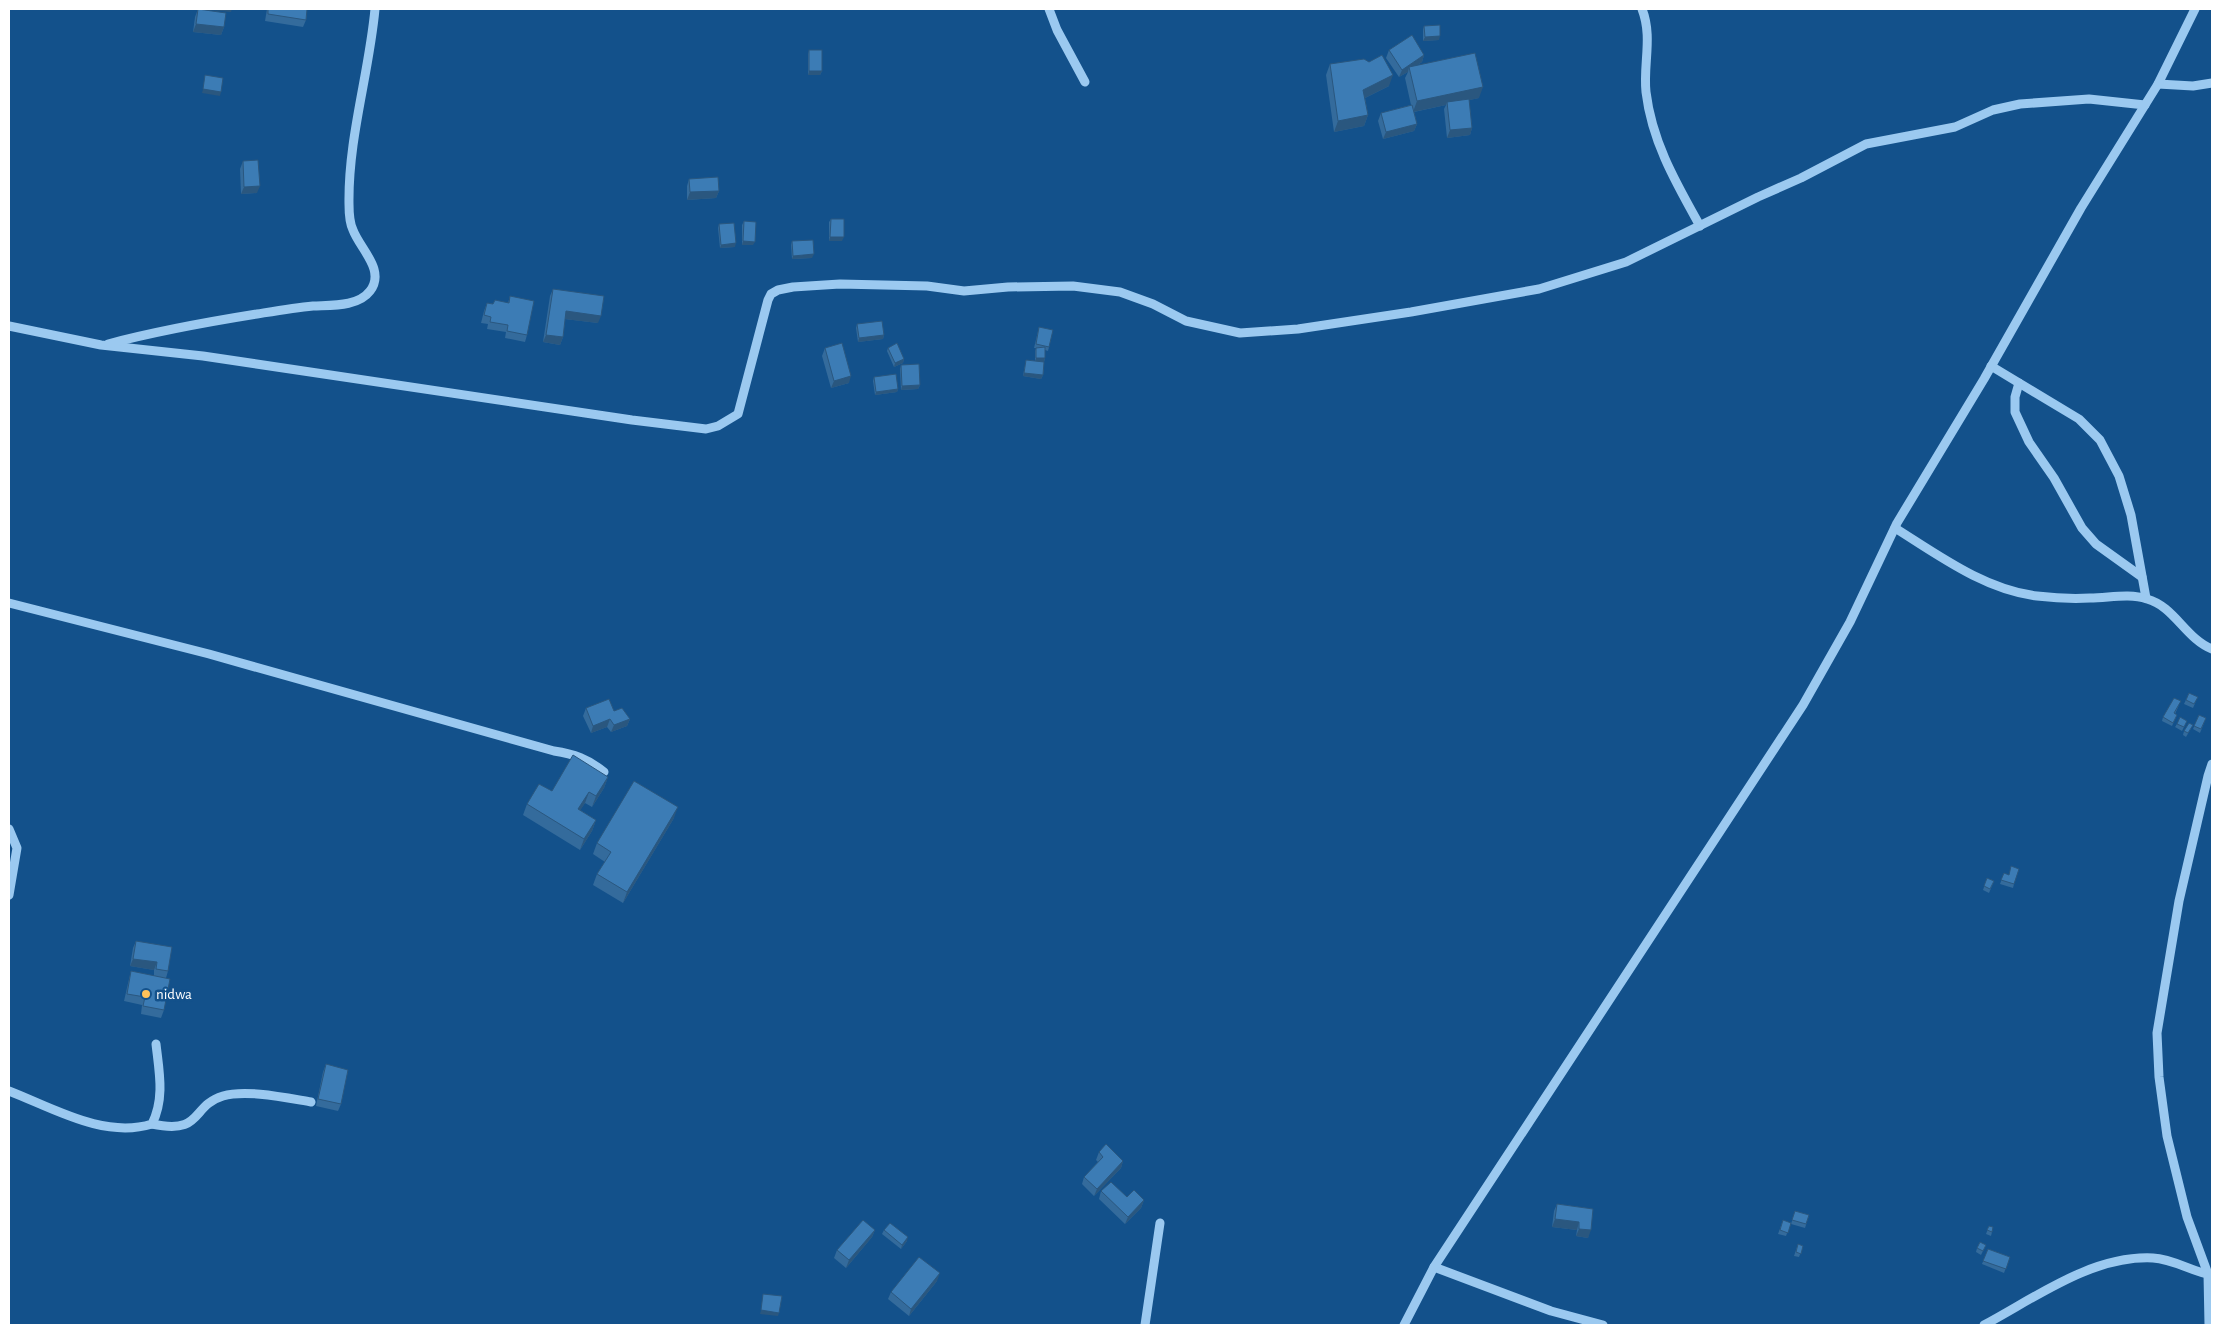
<svg xmlns="http://www.w3.org/2000/svg" width="2221" height="1334" viewBox="0 0 2221 1334" font-family="'Alegreya Sans',sans-serif">
<style>
.lines{fill:none;stroke-linecap:round;stroke-linejoin:round}
.minor{stroke:#9bc9f0;stroke-width:9}
.wall{fill:#346b9c}
.shaded-wall{fill:#2a577f}
.building{fill:#3c7cb5;stroke:#2a577f}
.poi-dot{fill:#ffc25a;stroke:#13518b;stroke-width:2}
.labels{text-anchor:middle;dominant-baseline:central;stroke-width:5;stroke-linejoin:round;paint-order:stroke}
.poi-label{font-size:15px;fill:#fff;stroke:#13518b;text-anchor:start}
</style>
<rect width="100%" height="100%" fill="#13518b"/>
<g class="lines">
<g class="minor">
<path d="M1049 9 1057 30 1085 82"/>
<path d="M1642 9C1653 37 1643 64 1646 92 1652 142 1676 183 1700 226"/>
<path d="M2158 84 2193 86 2212 83"/>
<path d="M9 326 101 345 203 356 632 420 706 429 718 426 738 414 768 300 771 294 778 290 793 287 840 284 927 286 964 291 1008 287 1073 286 1120 292 1153 304 1186 321 1240 333 1298 329 1411 312 1539 289 1626 262 1758 197 1801 178 1866 144 1955 127 1993 110 2020 104 2089 99 2145 105"/>
<path d="M108 344C157 331 207 322 257 314 276 311 294 308 313 306 331 305 358 307 370 291 386 270 360 249 353 230 349 222 349 212 349 204 348 138 369 74 375 9"/>
<path d="M1991 366 2079 419 2100 440 2119 476 2131 515 2146 598"/>
<path d="M2019 383 2015 397V412L2029 442 2054 478 2082 528 2096 544 2142 577"/>
<path d="M1895 528C1938 555 1985 590 2037 596 2054 598 2073 599 2090 598 2109 598 2129 593 2147 599 2174 606 2186 639 2212 649"/>
<path d="M9 603 209 654 554 751C574 754 588 759 604 772"/>
<path d="M9 829 17 848 9 895"/>
<path d="M9 1091C53 1108 104 1139 152 1124 165 1098 159 1071 156 1044"/>
<path d="M152 1124C204 1135 190 1106 223 1096 246 1089 287 1098 311 1102"/>
<path d="M1434 1267 1551 1311 1603 1325"/>
<path d="M1145 1325 1160 1223"/>
<path d="M1404 1325 1434 1267 1803 705 1850 622 1897 523 1984 379 2081 208 2158 84 2195 9"/>
<path d="M1984 1325C2035 1298 2092 1255 2153 1258 2174 1259 2192 1272 2212 1275"/>
<path d="M2209 1325 2208 1274 2187 1217 2167 1136 2159 1077 2157 1033 2179 901 2208 776 2212 764"/>
</g>
</g>
<g class="wall">
<path d="M198 9 224 27 221 35 193 32 195 17Z"/>
<path d="M267 9H307L306 20 303 27 265 21Z"/>
<path d="M1424 26 1439 40 1423 41V29Z"/>
<path d="M809 50 822 71 820 75H808V54Z"/>
<path d="M1389 50 1424 55 1422 62 1416 66 1479 98 1469 100 1472 128 1470 135 1447 138 1444 109 1446 105 1414 112 1417 124 1414 131 1383 139 1378 121 1381 113 1411 105 1405 78 1408 72 1399 77 1386 58Z"/>
<path d="M1330 64 1389 86 1365 98 1368 115 1364 126 1334 132 1326 75Z"/>
<path d="M243 161 257 193 241 194 240 169Z"/>
<path d="M689 179 719 191 716 198 687 200V186Z"/>
<path d="M831 219 842 241H829V222Z"/>
<path d="M744 221 753 245H742V225Z"/>
<path d="M719 224 735 247 720 248 718 228Z"/>
<path d="M792 241 812 258 792 259 791 245Z"/>
<path d="M553 289 598 323 565 319 563 337 560 345 543 342 550 296Z"/>
<path d="M510 296 527 335 525 342 505 338 506 332 487 329 488 324 481 323 484 311 487 303 493 304 508 303Z"/>
<path d="M857 324 884 335 883 339 858 342 856 328Z"/>
<path d="M1039 327 1049 347 1048 351 1045 350V358L1044 362 1043 375 1041 379 1023 376 1026 360 1035 361V351L1036 348H1034Z"/>
<path d="M825 348 849 383 831 388 822 356Z"/>
<path d="M888 348 904 359 903 363 894 367 887 351Z"/>
<path d="M901 365 920 385 918 389 901 390 900 369Z"/>
<path d="M874 377 898 389 897 392 875 395 873 381Z"/>
<path d="M2189 693 2196 701 2193 708 2184 704Z"/>
<path d="M2179 705 2175 714 2177 715 2172 726 2162 721 2163 717Z"/>
<path d="M586 708 614 711 630 719 627 726 611 732 607 727 591 733 583 716Z"/>
<path d="M2199 715 2206 718 2200 733 2193 729Z"/>
<path d="M2177 724 2185 725 2182 731 2175 727Z"/>
<path d="M2193 725 2186 737 2183 735 2184 731Z"/>
<path d="M608 777 604 788 592 807 585 803 580 810 596 820 592 831 580 850 523 815 527 804 552 791Z"/>
<path d="M674 818 623 903 593 885 597 874 605 862 593 854 597 843Z"/>
<path d="M2004 873 2014 884 2013 888 2000 884Z"/>
<path d="M1987 878 1994 881 1989 893 1983 890Z"/>
<path d="M136 941 168 971 166 978 164 1010 161 1018 141 1014 142 1005 124 1001 129 979 131 971 154 976V970L130 966 133 948Z"/>
<path d="M326 1064 341 1104 338 1111 316 1106 323 1072Z"/>
<path d="M1099 1152 1123 1161 1121 1168 1094 1196 1082 1184 1084 1177 1098 1162 1096 1160Z"/>
<path d="M1101 1191 1127 1197 1144 1200 1141 1208 1125 1224 1099 1199Z"/>
<path d="M1557 1204 1593 1209 1588 1238 1576 1236 1577 1230 1552 1227 1554 1211Z"/>
<path d="M1795 1211 1809 1215 1805 1228 1791 1224Z"/>
<path d="M1783 1220 1791 1223 1786 1236 1778 1234Z"/>
<path d="M1989 1226 1992 1232 1991 1236 1986 1234Z"/>
<path d="M875 1230 872 1237 846 1268 834 1258 837 1250Z"/>
<path d="M884 1230 907 1241 901 1249 882 1234Z"/>
<path d="M1798 1244 1803 1246 1799 1257 1794 1256Z"/>
<path d="M1986 1245 1981 1255 1976 1252 1977 1248Z"/>
<path d="M1988 1249 2010 1257 2004 1273 1982 1264Z"/>
<path d="M937 1281 909 1316 888 1299 891 1292Z"/>
</g>
<g class="shaded-wall">
<path d="M201 9H232L231 12Z"/>
<path d="M196 24 224 27 221 35 193 32Z"/>
<path d="M1440 36 1439 40 1423 41 1425 37Z"/>
<path d="M1424 55 1422 62 1410 70 1409 67 1408 72 1399 77 1402 70Z"/>
<path d="M809 71H822L820 75H808Z"/>
<path d="M1393 75 1389 86 1359 101 1363 90Z"/>
<path d="M1483 87 1479 98 1447 105V102L1446 105 1413 112 1417 101Z"/>
<path d="M203 89 221 92 220 96 202 93Z"/>
<path d="M1368 115 1364 126 1334 132 1338 121Z"/>
<path d="M1417 124 1414 131 1383 139 1386 132Z"/>
<path d="M1472 128 1470 135 1447 138 1450 130Z"/>
<path d="M260 186 257 193 241 194 244 187Z"/>
<path d="M719 191 716 198 687 200 690 192Z"/>
<path d="M830 237H844L842 241H829Z"/>
<path d="M743 241 755 242 753 245H742Z"/>
<path d="M736 243 735 247 720 248 721 245Z"/>
<path d="M814 254 812 258 792 259 793 256Z"/>
<path d="M566 311 601 316 598 323 564 319Z"/>
<path d="M546 335 563 337 560 345 543 342Z"/>
<path d="M884 335 883 339 858 342 859 338Z"/>
<path d="M1036 358H1045L1044 362H1035Z"/>
<path d="M904 359 903 363 894 367 895 363Z"/>
<path d="M1024 373 1043 375 1041 379 1023 376Z"/>
<path d="M851 376 849 383 831 388 834 381Z"/>
<path d="M920 385 918 389 901 390 902 386Z"/>
<path d="M898 389 897 392 875 395 876 392Z"/>
<path d="M610 719 607 727 591 733 593 726Z"/>
<path d="M630 719 627 726 611 732 614 725Z"/>
<path d="M608 777 604 788 592 807 596 796Z"/>
<path d="M589 792 585 803 574 820 578 809Z"/>
<path d="M678 807 674 818 623 903 627 892Z"/>
<path d="M596 820 592 831 580 850 584 839Z"/>
<path d="M133 959 157 962 154 970 130 966Z"/>
<path d="M1123 1161 1121 1168 1094 1196 1097 1189Z"/>
<path d="M1144 1200 1141 1208 1125 1224 1128 1217Z"/>
<path d="M1555 1219 1579 1222 1577 1230 1552 1227Z"/>
<path d="M1579 1229 1591 1230 1588 1238 1576 1236Z"/>
<path d="M875 1230 872 1237 846 1268 849 1260Z"/>
<path d="M908 1237 907 1241 901 1249 902 1245Z"/>
<path d="M940 1273 937 1281 909 1316 911 1309Z"/>
<path d="M761 1310 779 1313 778 1316 760 1314Z"/>
</g>
<g class="building">
<path d="M198 9 226 13 224 27 196 24Z"/>
<path d="M268 9H307L306 20 268 14Z"/>
<path d="M1440 25V36L1425 37 1424 26Z"/>
<path d="M1412 35 1424 55 1402 70 1389 50Z"/>
<rect x="809" y="50" width="13" height="21"/>
<path d="M1475 53 1483 87 1417 101 1409 67Z"/>
<path d="M1382 55 1393 75 1363 90 1368 115 1338 121 1330 64 1364 59 1369 62Z"/>
<path d="M205 75 223 78 221 92 203 89Z"/>
<path d="M1469 99 1472 128 1450 130 1447 102Z"/>
<path d="M1412 105 1417 124 1386 132 1381 113Z"/>
<path d="M258 160 260 186 244 187 243 161Z"/>
<path d="M718 177 719 191 690 192 689 179Z"/>
<path d="M831 219H844V237H830Z"/>
<path d="M744 221 756 222 755 242 743 241Z"/>
<path d="M734 223 736 243 721 245 719 224Z"/>
<path d="M813 240 814 254 793 256 792 241Z"/>
<path d="M553 289 604 296 601 316 566 311 563 337 546 335Z"/>
<path d="M510 296 534 301 527 335 507 331 508 325 490 322 491 317 484 315 487 303 493 304 495 300 509 303Z"/>
<path d="M882 321 884 335 859 338 857 324Z"/>
<path d="M1039 327 1053 330 1049 347 1036 344Z"/>
<path d="M842 343 851 376 834 381 825 348Z"/>
<path d="M897 343 904 359 895 363 888 348Z"/>
<path d="M1045 347V358H1036V348Z"/>
<path d="M1026 360 1044 362 1043 375 1024 373Z"/>
<path d="M919 364 920 385 902 386 901 365Z"/>
<path d="M896 374 898 389 876 392 874 377Z"/>
<path d="M2189 693 2198 697 2194 704 2186 700Z"/>
<path d="M2174 698 2181 701 2174 713 2177 715 2173 723 2163 717Z"/>
<path d="M609 699 614 711 622 708 630 719 614 725 610 719 593 726 586 708Z"/>
<path d="M2199 715 2206 718 2201 729 2194 726Z"/>
<path d="M2180 717 2187 721 2184 727 2177 724Z"/>
<path d="M2189 723 2193 725 2188 733 2184 731Z"/>
<path d="M573 755 608 777 596 796 589 792 578 809 596 820 584 839 527 804 539 784 552 791Z"/>
<path d="M634 781 678 807 627 892 597 874 611 852 597 843Z"/>
<path d="M2011 866 2019 869 2014 884 2001 880 2004 873 2009 875Z"/>
<path d="M1987 878 1994 881 1990 889 1984 886Z"/>
<path d="M136 941 172 947 168 971 156 969 157 962 133 959Z"/>
<path d="M131 971 170 979 164 1010 143 1006 145 997 127 994Z"/>
<path d="M326 1064 348 1070 341 1104 318 1099Z"/>
<path d="M1106 1144 1123 1161 1097 1189 1084 1177 1103 1157 1099 1152Z"/>
<path d="M1111 1182 1127 1197 1134 1190 1144 1200 1128 1217 1101 1191Z"/>
<path d="M1557 1204 1593 1209 1591 1230 1579 1229V1222L1555 1219Z"/>
<path d="M1795 1211 1809 1215 1806 1224 1792 1220Z"/>
<path d="M863 1220 875 1230 849 1260 837 1250Z"/>
<path d="M1783 1220 1791 1223 1788 1233 1780 1230Z"/>
<path d="M890 1223 908 1237 902 1245 884 1230Z"/>
<path d="M1989 1226 1993 1227 1992 1232 1987 1230Z"/>
<path d="M1980 1242 1986 1245 1983 1251 1977 1248Z"/>
<path d="M1798 1244 1803 1246 1801 1254 1796 1252Z"/>
<path d="M1988 1249 2010 1257 2006 1269 1983 1261Z"/>
<path d="M919 1257 940 1273 911 1309 891 1292Z"/>
<path d="M763 1294 782 1296 779 1313 761 1310Z"/>
</g>
<circle class="poi-dot" cx="146" cy="994" r="5"/>
<g class="labels">
<g class="poi-label">
<text x="156" y="994">nidwa</text>
</g>
</g>
<rect width="2221" height="1334" fill="none" stroke="#ffffff" stroke-width="20"/>
</svg>
